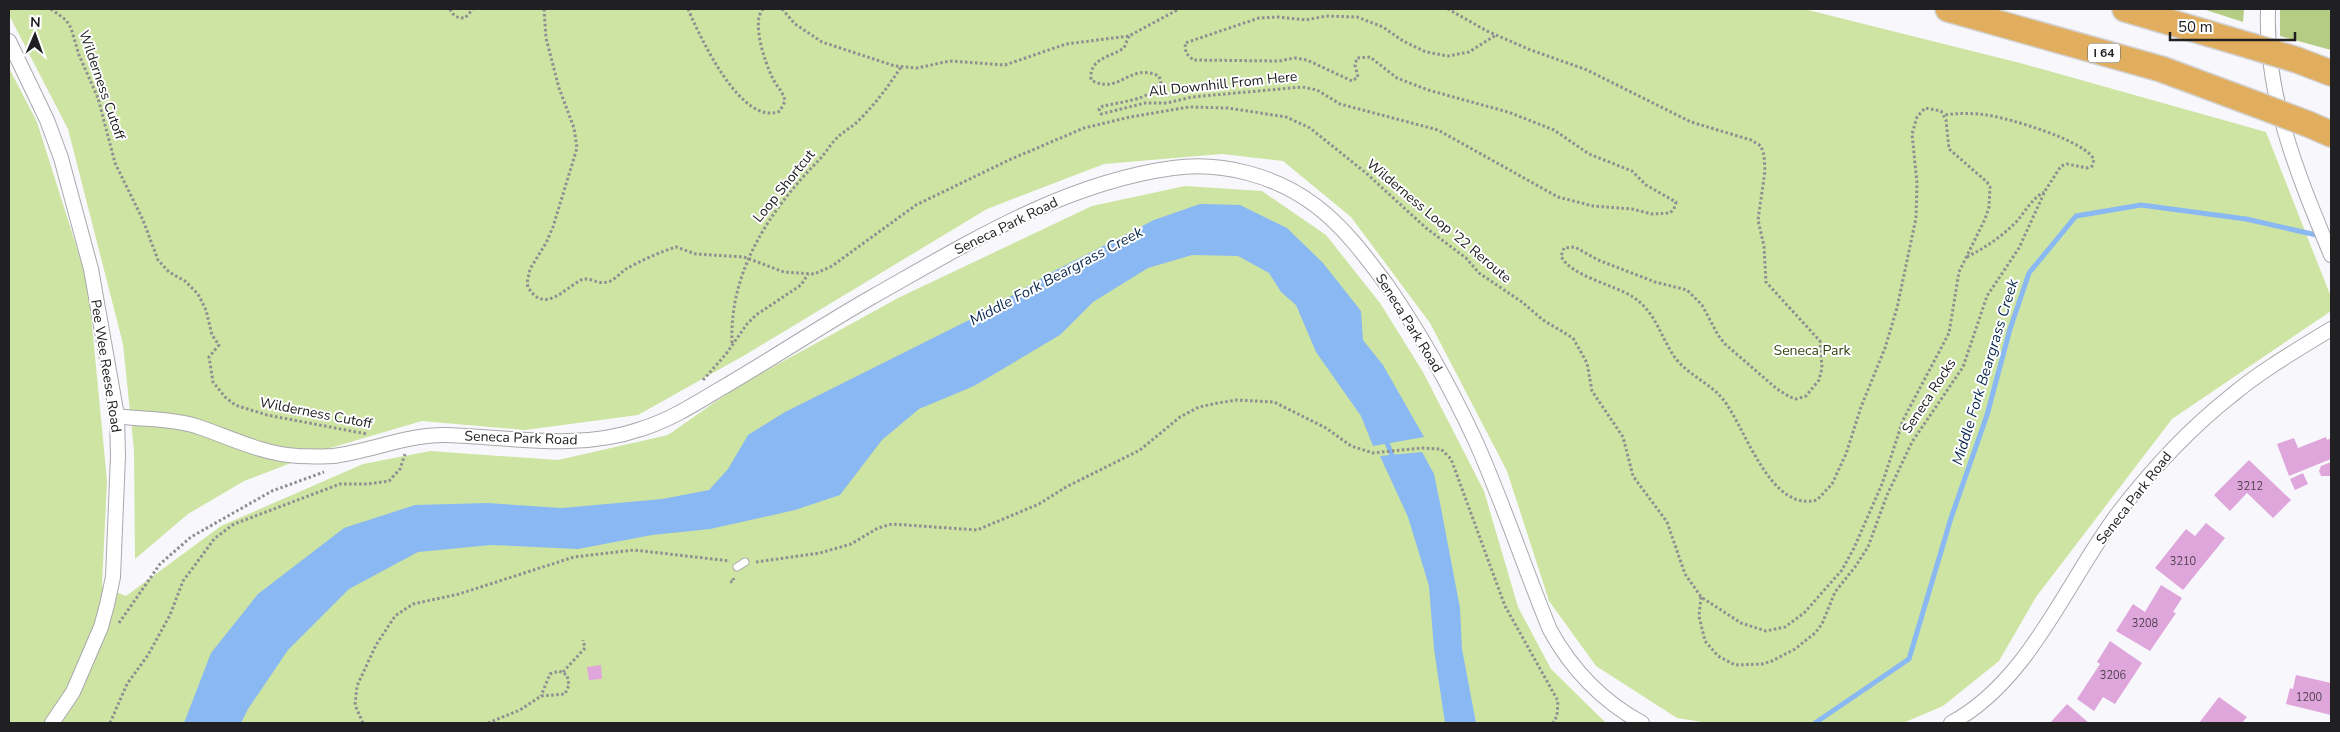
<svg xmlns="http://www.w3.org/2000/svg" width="2340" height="732" viewBox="0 0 2340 732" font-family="'Nunito Sans',sans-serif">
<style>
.green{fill:#cee4a2}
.forest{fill:#b5cc85}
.water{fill:#8ab8f3}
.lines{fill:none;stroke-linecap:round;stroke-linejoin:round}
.stream{stroke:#8ab8f3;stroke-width:5}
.building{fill:#dfa6dc}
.lane-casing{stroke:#a9a9ad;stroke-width:9}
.street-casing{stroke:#a9a9ad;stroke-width:16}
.highway-casing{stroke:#d2d2d3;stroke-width:28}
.path{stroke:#8f8e92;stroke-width:3;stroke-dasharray:2.5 2.5;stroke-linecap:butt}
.lane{stroke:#fff;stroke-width:7}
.street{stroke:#fff;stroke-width:14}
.highway{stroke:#e1ae5f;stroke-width:25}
.highway-bridge-casing{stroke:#d2d2d3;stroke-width:28;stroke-linecap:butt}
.highway-bridge{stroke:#e1ae5f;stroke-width:25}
.labels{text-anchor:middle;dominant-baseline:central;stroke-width:4;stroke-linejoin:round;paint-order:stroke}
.number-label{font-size:11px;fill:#504250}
.shield{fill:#fff;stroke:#636364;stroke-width:1}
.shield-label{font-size:12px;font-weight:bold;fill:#202022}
.street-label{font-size:14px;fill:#202022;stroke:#fff}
.park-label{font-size:14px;fill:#35430f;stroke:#fff}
.water-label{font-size:15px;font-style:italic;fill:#09294e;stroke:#fff}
</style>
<rect width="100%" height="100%" fill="#f8f7fc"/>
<g class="green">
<path d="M9 9H1804L2020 63 2266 132 2331 297V311L2172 419 2036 597 1999 661 1943 706 1903 723H1708L1677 718 1596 666 1549 601 1507 471 1430 323 1351 217 1283 161 1222 154 1104 164 987 209 745 355 638 415 525 430 422 421 330 448 244 481 188 514 135 559 134 450 123 344 68 129 9 15Z"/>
<path d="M9 68 37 122 88 283 107 481 102 586 126 596 221 526 363 464 430 451 558 460 668 435 735 388 898 298 1092 206 1185 186 1262 191 1326 235 1380 303 1423 372 1484 491 1518 607 1551 669 1606 723H9Z"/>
</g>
<g class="forest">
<path d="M2203 9H2244L2243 22Z"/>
<path d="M2280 9H2331V50L2280 36Z"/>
</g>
<g class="water">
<path d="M1200 204 1240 205 1287 228 1323 263 1361 311 1363 340 1383 365 1424 437 1373 446 1361 416 1316 352 1296 305 1281 292 1269 273 1238 256 1192 255 1148 268 1093 302 1060 335 974 386 919 409 882 440 840 495 795 510 710 529 652 535 578 549 491 545 418 552 349 589 288 650 248 709 241 723H184L211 653 258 594 344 528 415 505 487 503 562 508 662 499 709 490 728 469 748 435 785 412 979 315 1054 271 1154 220Z"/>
<path d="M1422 452 1434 474 1440 503 1460 608 1462 649 1476 723H1445L1434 649 1429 586 1408 517 1380 456Z"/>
</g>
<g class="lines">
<g class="stream">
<path d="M1385 438 1394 460"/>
<path d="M1815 723 1909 659 1951 518 1987 415 2010 329 2029 273 2076 216 2141 205 2246 219 2321 236"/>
</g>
</g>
<g class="building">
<path d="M2326 437 2327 440 2331 438V459L2289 476 2277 444 2294 438 2298 448Z"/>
<path d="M2249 460 2291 500 2273 518 2247 493 2230 511 2214 495Z"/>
<path d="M2331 462V476H2321L2319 471 2321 466Z"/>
<path d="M2303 473 2308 484 2295 490 2290 479Z"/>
<path d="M2206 523 2225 538 2183 590 2155 568 2186 529 2195 536Z"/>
<path d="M2161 585 2182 598 2173 612 2176 613 2150 651 2116 631 2133 604 2145 612Z"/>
<path d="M2110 641 2142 663 2115 704 2103 697 2094 711 2077 699 2100 664 2097 662Z"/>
<path d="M601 665 602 679 589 680 587 667Z"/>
<path d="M2296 675 2331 683V715L2286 704 2290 688 2293 689Z"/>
<path d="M2219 697 2247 717 2242 723H2199Z"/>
<path d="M2067 704 2089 723H2050Z"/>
</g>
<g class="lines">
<defs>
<path id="lane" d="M737 567 745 562"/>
<g id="street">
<path d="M2268 9C2265 97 2298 175 2331 255"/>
<path d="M9 41 47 120 61 158 91 269 117 416 118 456 113 577 107 605 101 627 73 692 52 723"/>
<path d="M117 416C143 420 170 418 196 426 229 437 262 454 298 456 309 456 322 457 333 456 371 451 409 434 447 435 512 437 578 451 641 429 670 420 695 404 720 389 772 359 821 326 872 297 968 243 1063 183 1173 168 1222 161 1277 176 1316 206 1344 227 1366 257 1387 285 1420 333 1450 386 1475 440 1503 502 1524 567 1550 630 1572 670 1602 701 1642 723"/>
<path d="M1951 723C2030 681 2067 580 2119 512 2152 469 2188 430 2231 396 2262 370 2297 350 2331 329"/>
</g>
<g id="highway">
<path d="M1948 9 2161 69 2258 105"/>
<path d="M2125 9 2251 46"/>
<path d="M2297 60 2331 73"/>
<path d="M2308 124 2331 134"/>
</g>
</defs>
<use href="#lane" class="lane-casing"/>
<use href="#street" class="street-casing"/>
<use href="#highway" class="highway-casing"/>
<g class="path">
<path d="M51 9 66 20 71 28 79 55 98 98 115 163 143 220 158 260 169 272 185 281 198 294 206 310 212 335 219 345 209 357 213 382 225 397 235 405 267 415 367 434"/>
<path d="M450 9C453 16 457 18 465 18L473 9"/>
<path d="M544 9 546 38 559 88 574 128 577 148 553 227 546 243 530 269 527 283 528 287C544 315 565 288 581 280 589 276 598 285 607 282 614 281 620 273 626 269 640 261 660 252 676 247L696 254 744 257 784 272 814 274 832 266 916 205 1009 160 1084 128 1130 117 1189 107 1228 108 1286 117 1310 128 1366 173 1426 228 1466 258 1479 273 1522 302 1543 320 1573 338 1587 363 1592 391 1623 437 1633 476 1667 522 1685 574 1697 591 1701 597 1741 623 1766 631 1785 627 1804 613 1842 570 1854 548 1882 484 1903 420 1949 333 1959 272 1985 219 1989 207 1990 187 1987 182 1949 149 1946 120 1941 111 1925 108 1917 117 1912 134 1917 183 1916 218 1897 308 1885 348 1861 407 1846 454 1832 484 1817 500C1769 513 1745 425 1722 398 1709 383 1689 375 1676 359 1660 337 1657 313 1633 297 1615 285 1570 276 1561 256L1564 248 1575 247 1598 260 1655 282 1687 290 1702 305 1718 335 1725 344 1777 389 1790 397 1796 399 1806 396 1819 380 1822 368 1820 341 1766 282 1764 246 1758 220 1765 171 1764 155 1761 146 1751 140 1691 122 1587 70 1528 49 1487 31 1448 9"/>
<path d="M688 9C700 37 742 128 780 111L785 101C783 91 776 86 772 77 765 62 751 22 763 9"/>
<path d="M782 9 795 24 822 42 895 66 917 68 950 61 1005 65 1066 44 1129 36 1179 9"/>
<path d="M1129 36 1124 48C1109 58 1089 58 1091 80 1120 96 1128 62 1159 76L1161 82C1152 100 1120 102 1103 106L1099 109 1101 114 1145 103H1167L1192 97 1302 87 1317 90 1340 104 1438 130 1558 197 1593 206 1632 209 1652 214 1670 213 1674 209 1676 202 1646 185 1632 171 1589 154 1554 130 1508 112 1428 90 1397 78 1370 57 1357 58 1355 65 1358 77 1352 81 1307 60 1295 58 1279 61 1193 60 1186 53 1185 43 1259 18 1278 17 1306 20 1326 16 1357 17 1383 27 1403 41 1426 52 1448 56 1469 52 1496 35"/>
<path d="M1967 257C1986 247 2003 236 2018 220 2026 210 2033 198 2044 192"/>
<path d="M732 343C729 271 770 210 819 160 825 154 829 146 835 140 841 133 849 129 856 123 873 107 888 87 901 67"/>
<path d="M703 380 726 354 747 324 756 315 801 285 808 274"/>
<path d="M756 562 820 553 851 544 878 528 892 524 977 530 1039 504 1066 487 1140 450 1180 417 1199 407 1218 403 1237 400 1274 402 1326 428 1351 446 1373 453 1422 448 1441 449 1451 459 1505 606 1558 701 1557 716 1553 723"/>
<path d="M730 582 734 581 733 578"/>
<path d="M1701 597 1699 616 1705 641 1718 656 1735 665 1762 664 1772 661 1795 649 1815 633 1822 624 1835 592 1855 567 1868 547 1887 495 1912 442 1963 367 1987 296 2019 248 2045 191 2061 166 2067 164 2087 168 2092 166 2094 160C2087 141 2008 118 1987 115 1973 113 1958 113 1944 115"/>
<path d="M119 623 160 564 191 537 272 491 324 472"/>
<path d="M563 672 585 648 583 640"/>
<path d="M110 723 127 684 148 655 170 615 183 581 215 538 234 524 340 484H368L389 481 400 469 405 454"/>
<path d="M363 723 355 705 357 686 376 645 395 616 413 604 459 594 574 557 634 550 730 561"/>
<path d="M488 723 520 710 541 696 565 694 569 685 567 675 559 671 550 674 541 696"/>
</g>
<use href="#lane" class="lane"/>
<use href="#street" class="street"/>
<use href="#highway" class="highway"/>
<defs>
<g id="highway-bridge">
<path d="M2251 46 2297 60"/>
<path d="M2258 105 2308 124"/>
</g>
</defs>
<use href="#highway-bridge" class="highway-bridge-casing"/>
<use href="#highway-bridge" class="highway-bridge"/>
</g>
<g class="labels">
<g class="number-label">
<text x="2250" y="486">3212</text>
<text x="2183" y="561">3210</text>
<text x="2145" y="623">3208</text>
<text x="2113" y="675">3206</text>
<text x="2309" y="697">1200</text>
</g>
<rect class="shield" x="2088" y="43.5" width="32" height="19" rx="4"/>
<g class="shield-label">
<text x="2104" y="53">I 64</text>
</g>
<g class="street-label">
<text transform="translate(1223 84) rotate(-6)">All Downhill From Here</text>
<text transform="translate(102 85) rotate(71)">Wilderness Cutoff</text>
<text transform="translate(784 186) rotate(-51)">Loop Shortcut</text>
<text transform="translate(1439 221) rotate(40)">Wilderness Loop '22 Reroute</text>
<text transform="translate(1006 226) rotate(-26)">Seneca Park Road</text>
<text transform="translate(1409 323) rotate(58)">Seneca Park Road</text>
<text transform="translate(106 366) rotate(81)">Pee Wee Reese Road</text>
<text transform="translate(1929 396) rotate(-57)">Seneca Rocks</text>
<text transform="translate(316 413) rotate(11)">Wilderness Cutoff</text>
<text transform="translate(521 438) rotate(2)">Seneca Park Road</text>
<text transform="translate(2134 498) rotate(-52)">Seneca Park Road</text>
</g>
<g class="park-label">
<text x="1812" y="350">Seneca Park</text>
</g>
<g class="water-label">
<text transform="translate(1056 276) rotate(-28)">Middle Fork Beargrass Creek</text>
<text transform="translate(1985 372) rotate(-73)">Middle Fork Beargrass Creek</text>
</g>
</g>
<rect width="2340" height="732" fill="none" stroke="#202022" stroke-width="20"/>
<g transform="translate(35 35) rotate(2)" stroke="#ffffff" stroke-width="4" paint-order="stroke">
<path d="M0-4L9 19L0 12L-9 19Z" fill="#202022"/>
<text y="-8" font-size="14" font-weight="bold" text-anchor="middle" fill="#202022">N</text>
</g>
<path d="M2170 32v8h125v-8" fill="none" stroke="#202022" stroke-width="2.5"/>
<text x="2178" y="32" font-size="15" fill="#202022" stroke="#ffffff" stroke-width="4" paint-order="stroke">50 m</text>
</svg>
